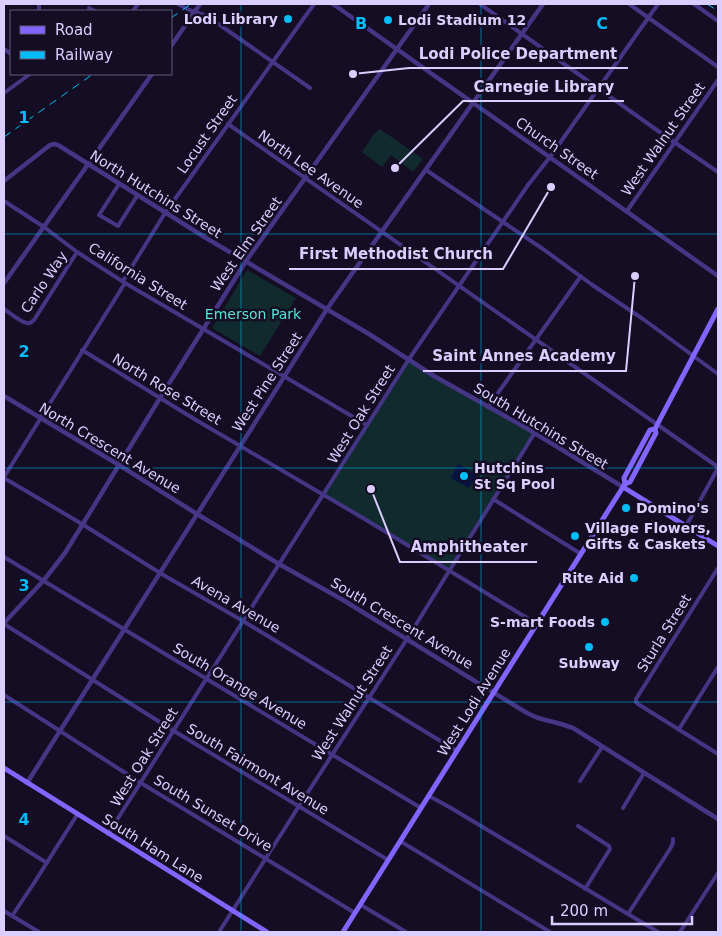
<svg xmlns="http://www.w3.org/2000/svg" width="722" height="936" viewBox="0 0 722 936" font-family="'DejaVu Sans',sans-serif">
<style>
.green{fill:#102a2d}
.water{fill:#071441}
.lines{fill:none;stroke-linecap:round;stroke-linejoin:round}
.minor{stroke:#443684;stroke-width:4}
.tertiary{stroke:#443684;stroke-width:4.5}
.secondary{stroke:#8065ff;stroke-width:5}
.rail{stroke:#00bcf9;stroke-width:1;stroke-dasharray:8 6;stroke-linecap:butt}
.grid{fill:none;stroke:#00bcf9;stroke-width:1;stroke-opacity:0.55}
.poi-dot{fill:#00bcf9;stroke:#140d23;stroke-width:2}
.labels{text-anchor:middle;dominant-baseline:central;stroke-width:5;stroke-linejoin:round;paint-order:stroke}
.poi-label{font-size:14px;font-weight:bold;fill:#dbceff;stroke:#140d23;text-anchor:start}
.street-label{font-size:14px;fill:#dbceff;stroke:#140d23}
.park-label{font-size:14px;fill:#56e4d5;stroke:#140d23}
.grid-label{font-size:16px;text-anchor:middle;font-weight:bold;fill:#00bcf9;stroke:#140d23;stroke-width:5;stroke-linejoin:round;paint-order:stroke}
.leader{fill:none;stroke:#dbceff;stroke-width:2}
.callout-dot{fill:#dbceff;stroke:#140d23;stroke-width:2}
.callout-label{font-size:15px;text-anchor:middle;font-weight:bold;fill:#dbceff;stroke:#140d23;stroke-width:5;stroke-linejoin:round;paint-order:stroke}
</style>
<rect width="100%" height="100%" fill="#140d23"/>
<g class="green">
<path d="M380 129 423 159 413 172 391 155 382 167 362 152 373 135Z"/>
<path d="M247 270 296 298 260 356 212 328Z"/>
<path d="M409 359 534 434 449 570 323 495Z"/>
</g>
<path class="water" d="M458 464 477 475 469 488 451 478Z"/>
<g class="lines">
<g class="minor">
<path d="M178 4 189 10 207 16 310 88"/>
<path d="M480 4 668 138 718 172"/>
<path d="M629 4 718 67"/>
<path d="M694 4 718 21"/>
<path d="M89 8 95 11"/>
<path d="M39 9V4"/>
<path d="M133 11 138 4"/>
<path d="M4 49 11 54"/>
<path d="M4 93 30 74"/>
<path d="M228 124 718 467"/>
<path d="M426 170 543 249 591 284 643 319 718 374"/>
<path d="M119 184 99 215 118 226 137 196"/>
<path d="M4 201 44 227 77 252 125 283 367 425"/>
<path d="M627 211 718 80"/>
<path d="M123 281 165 213 314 4"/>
<path d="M4 309C9 312 20 322 27 323 31 324 31 322 34 320L77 252"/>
<path d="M82 350 196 420 363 518 537 624"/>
<path d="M488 407 581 276"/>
<path d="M4 477 125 283"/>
<path d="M4 478 82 524 160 573 243 621 457 751"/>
<path d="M493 499 581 554"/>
<path d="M686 526 718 468"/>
<path d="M4 557 421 808"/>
<path d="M718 568 636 699V702L638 704 718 754"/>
<path d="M4 624 174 731 388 860"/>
<path d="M4 695 141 783 355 913"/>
<path d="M679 729 718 667"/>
<path d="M580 781 602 747"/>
<path d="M429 796 451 808 658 932"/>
<path d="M623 808 644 773"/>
<path d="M578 826 609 846 610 849 585 889"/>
<path d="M108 834 409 359 528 185 550 157 658 4"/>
<path d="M4 836 47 863"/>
<path d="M400 841 550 932"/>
<path d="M361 905 406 932"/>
<path d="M4 911 39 932"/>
<path d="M628 914 670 849 673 843V839"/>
<path d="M12 916 34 883 77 815"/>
<path d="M219 932 299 806 407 639 534 434"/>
<path d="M680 932 718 873"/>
</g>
<g class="tertiary">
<path d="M333 4 718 276"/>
<path d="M171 46 200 4"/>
<path d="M4 181 50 145 54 144 58 145 206 238 369 334 434 376 528 429 623 487"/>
<path d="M4 283 152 74"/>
<path d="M4 396 119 465 197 514 279 564 343 600 527 713 538 718 561 724 573 728 718 819"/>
<path d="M4 623 44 580 65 553 160 398 246 261 429 4"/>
<path d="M27 783 327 309 543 4"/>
</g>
<g class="secondary">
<path d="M625 484 630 482 656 433 655 429"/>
<path d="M623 487 718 546"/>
<path d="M4 768 267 932"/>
<path d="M343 932 623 487 625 484 624 478 650 430 655 429 657 425 718 309"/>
</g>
<g class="rail">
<path d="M707 4 718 11"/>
<path d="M171 18 191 4"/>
<path d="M4 137 93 74"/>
</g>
</g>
<path class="grid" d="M241 4V932M481 4V932M4 234H718M4 468H718M4 702H718"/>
<g class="poi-dot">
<circle cx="288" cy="19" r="5"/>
<circle cx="388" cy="20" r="5"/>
<circle cx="464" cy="476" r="5"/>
<circle cx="626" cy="508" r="5"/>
<circle cx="575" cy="536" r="5"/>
<circle cx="634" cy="578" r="5"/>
<circle cx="605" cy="622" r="5"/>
<circle cx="589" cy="647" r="5"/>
</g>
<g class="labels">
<g class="poi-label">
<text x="278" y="19" text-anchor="end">Lodi Library</text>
<text x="398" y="20">Lodi Stadium 12</text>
<text x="474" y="468">Hutchins<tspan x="474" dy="16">St Sq Pool</tspan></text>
<text x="636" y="508">Domino's</text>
<text x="585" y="528">Village Flowers,<tspan x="585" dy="16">Gifts &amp; Caskets</tspan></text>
<text x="624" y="578" text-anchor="end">Rite Aid</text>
<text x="595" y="622" text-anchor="end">S-mart Foods</text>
<text x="589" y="663" text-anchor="middle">Subway</text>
</g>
<g class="street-label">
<text transform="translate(207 134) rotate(-55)">Locust Street</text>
<text transform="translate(663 139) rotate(-55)">West Walnut Street</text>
<text transform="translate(557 148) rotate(35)">Church Street</text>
<text transform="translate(311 169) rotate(35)">North Lee Avenue</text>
<text transform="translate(156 194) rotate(32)">North Hutchins Street</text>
<text transform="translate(246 244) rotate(-55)">West Elm Street</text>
<text transform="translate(138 276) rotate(32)">California Street</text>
<text transform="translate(44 282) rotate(-56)">Carlo Way</text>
<text transform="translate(267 382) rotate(-57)">West Pine Street</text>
<text transform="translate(167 389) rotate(31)">North Rose Street</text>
<text transform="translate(361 414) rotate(-58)">West Oak Street</text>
<text transform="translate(541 426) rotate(31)">South Hutchins Street</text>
<text transform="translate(110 448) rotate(31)">North Crescent Avenue</text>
<text transform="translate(236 604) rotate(30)">Avena Avenue</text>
<text transform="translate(402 623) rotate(31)">South Crescent Avenue</text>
<text transform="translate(664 633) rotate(-58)">Sturla Street</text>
<text transform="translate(240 686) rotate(31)">South Orange Avenue</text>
<text transform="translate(474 702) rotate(-58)">West Lodi Avenue</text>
<text transform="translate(352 703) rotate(-57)">West Walnut Street</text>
<text transform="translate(144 757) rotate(-58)">West Oak Street</text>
<text transform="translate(258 769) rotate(31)">South Fairmont Avenue</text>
<text transform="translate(213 813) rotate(31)">South Sunset Drive</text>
<text transform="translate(153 848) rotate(32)">South Ham Lane</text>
</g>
<g class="park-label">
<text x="253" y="314">Emerson Park</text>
</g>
</g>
<g class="grid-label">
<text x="361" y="29">B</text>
<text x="602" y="29">C</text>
<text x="24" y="123">1</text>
<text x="24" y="357">2</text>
<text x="24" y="591">3</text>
<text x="24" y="825">4</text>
</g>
<path class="leader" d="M353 74L409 68H628M395 168L463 101H624M551 187L503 269H289M635 276L626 371H423M371 489L400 562H537"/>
<g class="callout-dot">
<circle cx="353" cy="74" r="5"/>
<circle cx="395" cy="168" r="5"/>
<circle cx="551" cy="187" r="5"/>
<circle cx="635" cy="276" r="5"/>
<circle cx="371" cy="489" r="5"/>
</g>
<g class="callout-label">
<text x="518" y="59">Lodi Police Department</text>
<text x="544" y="92">Carnegie Library</text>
<text x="396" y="259">First Methodist Church</text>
<text x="524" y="361">Saint Annes Academy</text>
<text x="469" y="552">Amphitheater</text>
</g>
<rect width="722" height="936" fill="none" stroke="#dbceff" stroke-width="10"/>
<rect x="10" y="10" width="162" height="65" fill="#140d23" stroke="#645a7b"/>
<rect x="20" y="26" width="25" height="8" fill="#8065ff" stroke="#645a7b"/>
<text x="55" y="35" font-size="15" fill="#dbceff">Road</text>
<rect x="20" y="51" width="25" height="8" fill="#00bcf9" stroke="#645a7b"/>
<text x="55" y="60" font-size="15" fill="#dbceff">Railway</text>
<path d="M552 916v8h140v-8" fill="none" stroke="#dbceff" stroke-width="2.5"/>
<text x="560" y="916" font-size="15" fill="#dbceff" stroke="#140d23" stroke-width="4" paint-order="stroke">200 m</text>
</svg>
